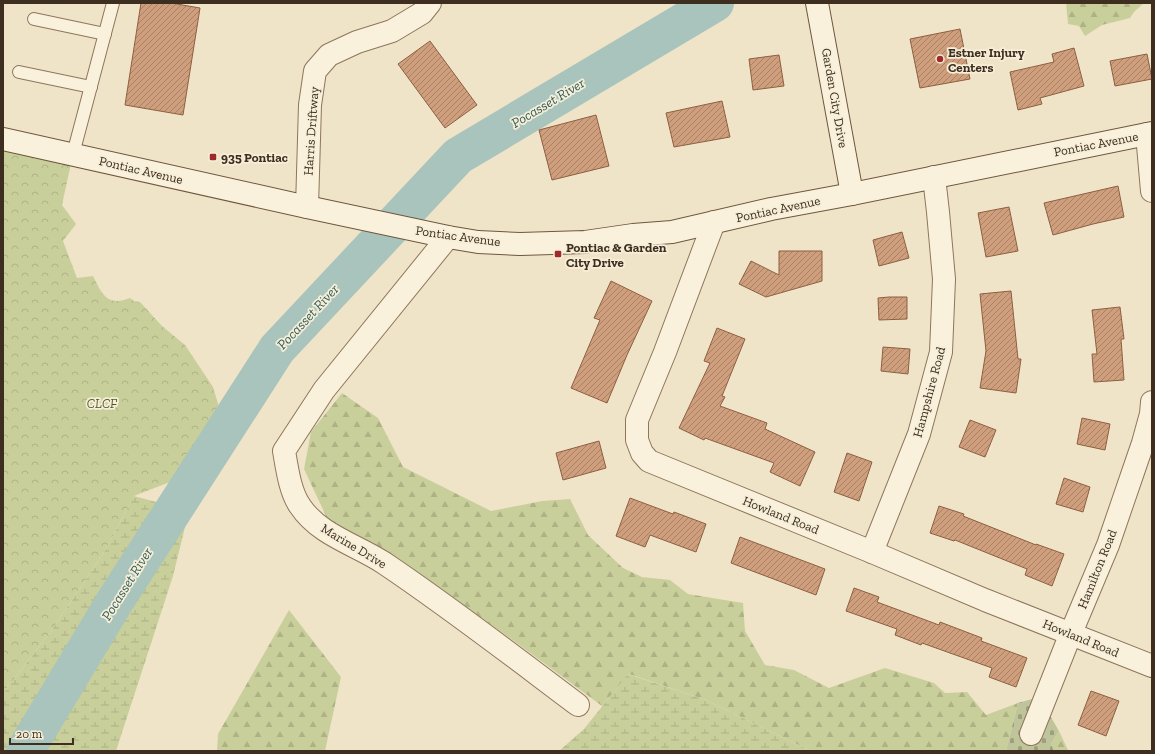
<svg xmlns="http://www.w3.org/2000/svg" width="1155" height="754" viewBox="0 0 1155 754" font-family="'Zilla Slab',serif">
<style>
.forest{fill:url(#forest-firs)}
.wetland{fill:url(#wetland-marsh)}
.cemetery{fill:url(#cemetery-stones)}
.park{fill:url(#park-crowns)}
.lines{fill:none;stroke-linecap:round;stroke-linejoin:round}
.river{stroke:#a9c4bc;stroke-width:38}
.building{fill:url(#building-hatch);stroke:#8d5f41}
.lane-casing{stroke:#8d765c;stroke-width:14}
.street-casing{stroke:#8d765c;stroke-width:24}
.secondary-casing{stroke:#6f573f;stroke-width:24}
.lane{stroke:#faf1dc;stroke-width:12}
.street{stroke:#faf1dc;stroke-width:22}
.secondary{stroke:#faf1dc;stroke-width:22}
.poi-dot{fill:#9e2a2b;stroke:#f7eed8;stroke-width:1.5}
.labels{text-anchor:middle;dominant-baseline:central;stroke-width:3.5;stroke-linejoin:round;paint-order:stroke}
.poi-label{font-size:13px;font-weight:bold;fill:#3d2e20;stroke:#f7eed8;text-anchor:start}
.street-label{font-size:13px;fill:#3d2e20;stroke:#f7eed8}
.park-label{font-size:13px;font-style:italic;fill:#4d5a26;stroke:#f7eed8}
.water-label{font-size:14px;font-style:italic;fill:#2f5d5a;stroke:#f7eed8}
</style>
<defs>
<pattern id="forest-firs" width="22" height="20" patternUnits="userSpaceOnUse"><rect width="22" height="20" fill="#c9cf9b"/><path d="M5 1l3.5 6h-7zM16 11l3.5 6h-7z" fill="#aeb285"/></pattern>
<pattern id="wetland-marsh" width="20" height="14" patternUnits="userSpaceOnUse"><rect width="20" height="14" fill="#c9cf9b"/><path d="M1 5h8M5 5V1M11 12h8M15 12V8" fill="none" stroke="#aeb285"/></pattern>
<pattern id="cemetery-stones" width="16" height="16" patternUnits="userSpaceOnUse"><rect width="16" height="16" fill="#bfc49a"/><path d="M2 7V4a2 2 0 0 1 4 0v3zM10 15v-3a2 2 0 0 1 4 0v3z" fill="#9ca07d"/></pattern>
<pattern id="park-crowns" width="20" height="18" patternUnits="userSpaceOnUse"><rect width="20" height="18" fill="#c9cf9b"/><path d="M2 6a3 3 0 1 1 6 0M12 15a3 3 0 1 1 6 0" fill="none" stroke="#aeb285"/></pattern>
<pattern id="building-hatch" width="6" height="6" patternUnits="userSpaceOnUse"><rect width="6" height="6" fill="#cf9f7d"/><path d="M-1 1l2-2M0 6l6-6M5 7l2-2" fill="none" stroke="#a98266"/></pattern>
</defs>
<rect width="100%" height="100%" fill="#f0e4c8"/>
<g class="forest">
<path d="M1066 3H1144L1134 12 1130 18 1102 25 1085 36 1079 26 1068 24Z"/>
<path d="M342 393 378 418 403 467 491 511 542 501 570 499 588 535 623 568 642 577 670 580 688 594 743 603 745 631 765 665 794 670 829 688 885 668 934 683 945 693 967 692 986 715 1018 703 1006 751H811L706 700 629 674 602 706 514 641 399 559 327 518 304 469 311 432Z"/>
<path d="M289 610 341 677 325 751H217L218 734Z"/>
<path d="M1059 731 1068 750 1071 751H1054L1051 744Z"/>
</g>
<g class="wetland">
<path d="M134 496 189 511 173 576 116 751H3V693L49 634 103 554Z"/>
<path d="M628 674 706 700 811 751H559L584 729Z"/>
</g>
<path class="cemetery" d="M1039 697 1059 731 1051 744 1054 751H1006L1018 703Z"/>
<path class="park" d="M3 138 72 159 62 205 76 224 63 241 77 278 93 276C102 294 107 307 130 298L134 301 140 302 162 326 185 345 213 387 219 407 218 443 188 475 134 496 103 554 49 634 3 693Z"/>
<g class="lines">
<path class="river" d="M25 751 115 601 277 349 458 156 715 3"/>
</g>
<g class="building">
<path d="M141 3H171L200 8 183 115 125 105Z"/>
<path d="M960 29 970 79 920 88 910 39Z"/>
<path d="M430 41 477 105 445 128 398 64Z"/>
<path d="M1074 48 1084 86 1040 98 1042 104 1018 110 1010 72 1054 62 1052 54Z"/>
<path d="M1147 54 1152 79 1115 86 1110 61Z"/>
<path d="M779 55 784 86 753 90 749 59Z"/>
<path d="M722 101 730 137 674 147 666 113Z"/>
<path d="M596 115 609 166 552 180 539 130Z"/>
<path d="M1118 186 1124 217 1093 224 1053 235 1044 203Z"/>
<path d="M1009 207 1018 251 986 257 978 213Z"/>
<path d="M902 232 909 258 879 266 873 240Z"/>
<path d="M779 251H822V281L766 297 739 284 751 261 779 275Z"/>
<path d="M611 281 652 301 627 355 607 403 571 388 600 320 594 318Z"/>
<path d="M1011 291 1018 359H1021L1016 393 980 388 986 351 980 294Z"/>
<path d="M889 297H907V319L879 320 878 298Z"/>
<path d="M1120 307 1124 339H1121L1124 380 1094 382 1092 354H1097L1092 310Z"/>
<path d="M717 328 745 339 722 396 725 397 720 406 767 423 765 429 815 452 800 486 770 472 774 463 705 438 704 440 679 428 710 363 704 361Z"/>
<path d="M883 347 910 349 908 374 881 371Z"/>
<path d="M1082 418 1110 424 1105 450 1077 444Z"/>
<path d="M970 420 996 430 985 457 959 447Z"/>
<path d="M599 441 606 468 563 480 556 453Z"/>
<path d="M847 453 872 462 859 501 834 492Z"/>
<path d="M1064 478 1090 487 1083 512 1056 504Z"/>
<path d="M630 498 673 514 674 512 706 524 696 552 650 535 645 547 616 536Z"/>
<path d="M939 506 964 514 963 516 1036 545V544L1064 554 1052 586 1025 575 1027 569 955 540 954 541 930 533Z"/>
<path d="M740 537 825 569 816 595 731 563Z"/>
<path d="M854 588 879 597 877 602 939 625 940 622 982 638 981 641 1027 658 1016 687 989 677 992 668 922 643 921 645 895 635 897 629 846 611Z"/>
<path d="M1091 691 1119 701 1106 736 1078 725Z"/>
</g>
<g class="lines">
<defs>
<g id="lane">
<path d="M34 19 105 34"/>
<path d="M19 72 91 87"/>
<path d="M73 154 113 3"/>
</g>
<g id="street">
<path d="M1147 134 1152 191"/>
<path d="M307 207 310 105 315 71 329 55 357 42 392 31 422 13 430 3"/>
<path d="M714 222 665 352 637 420V440L642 453 649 461 872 552 985 600 1152 666"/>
<path d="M448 237 324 390 284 451C287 468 290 492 300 506 319 535 357 545 384 563 451 608 514 657 578 705"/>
<path d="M872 552 919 434 941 352 944 279 938 212 934 177"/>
<path d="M1031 734 1071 633 1108 545 1143 443 1151 414 1152 402"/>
</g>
<g id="secondary">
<path d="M817 3 852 194"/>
<path d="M3 139 307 207 448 237 478 242 520 244 585 242 633 235 672 232 771 209 852 194 1152 133"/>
</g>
</defs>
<use href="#lane" class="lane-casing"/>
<use href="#street" class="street-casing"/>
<use href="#secondary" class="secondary-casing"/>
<use href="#lane" class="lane"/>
<use href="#street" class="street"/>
<use href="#secondary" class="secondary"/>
</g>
<g class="poi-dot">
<circle cx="940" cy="59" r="4"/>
<rect x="209" y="153" width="8" height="8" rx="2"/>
<rect x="554" y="250" width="8" height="8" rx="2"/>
</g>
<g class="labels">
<g class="poi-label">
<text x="948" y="52">Estner Injury<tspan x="948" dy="15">Centers</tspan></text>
<text x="221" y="157">935 Pontiac</text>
<text x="566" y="247">Pontiac &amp; Garden<tspan x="566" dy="15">City Drive</tspan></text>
</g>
<g class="street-label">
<text transform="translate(835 98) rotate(80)">Garden City Drive</text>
<text transform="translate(311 131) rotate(-86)">Harris Driftway</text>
<text transform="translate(1096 144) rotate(-11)">Pontiac Avenue</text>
<text transform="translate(141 170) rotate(13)">Pontiac Avenue</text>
<text transform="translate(778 209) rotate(-12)">Pontiac Avenue</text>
<text transform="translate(458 236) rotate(8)">Pontiac Avenue</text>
<text transform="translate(929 392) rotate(-75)">Hampshire Road</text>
<text transform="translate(781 515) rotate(22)">Howland Road</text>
<text transform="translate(354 546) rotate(31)">Marine Drive</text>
<text transform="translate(1097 569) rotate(-68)">Hamilton Road</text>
<text transform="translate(1081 638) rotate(22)">Howland Road</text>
</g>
<g class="park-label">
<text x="102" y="403">CLCF</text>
</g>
<g class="water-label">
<text transform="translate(548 103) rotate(-31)">Pocasset River</text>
<text transform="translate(308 317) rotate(-47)">Pocasset River</text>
<text transform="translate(127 584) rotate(-58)">Pocasset River</text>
</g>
</g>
<rect width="1155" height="754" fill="none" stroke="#3d2e20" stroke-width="8"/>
<path d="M10 738v6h63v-6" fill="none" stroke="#3d2e20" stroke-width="2"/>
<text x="16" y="738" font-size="12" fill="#3d2e20" stroke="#f7eed8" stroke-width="3" paint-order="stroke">20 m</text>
</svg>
